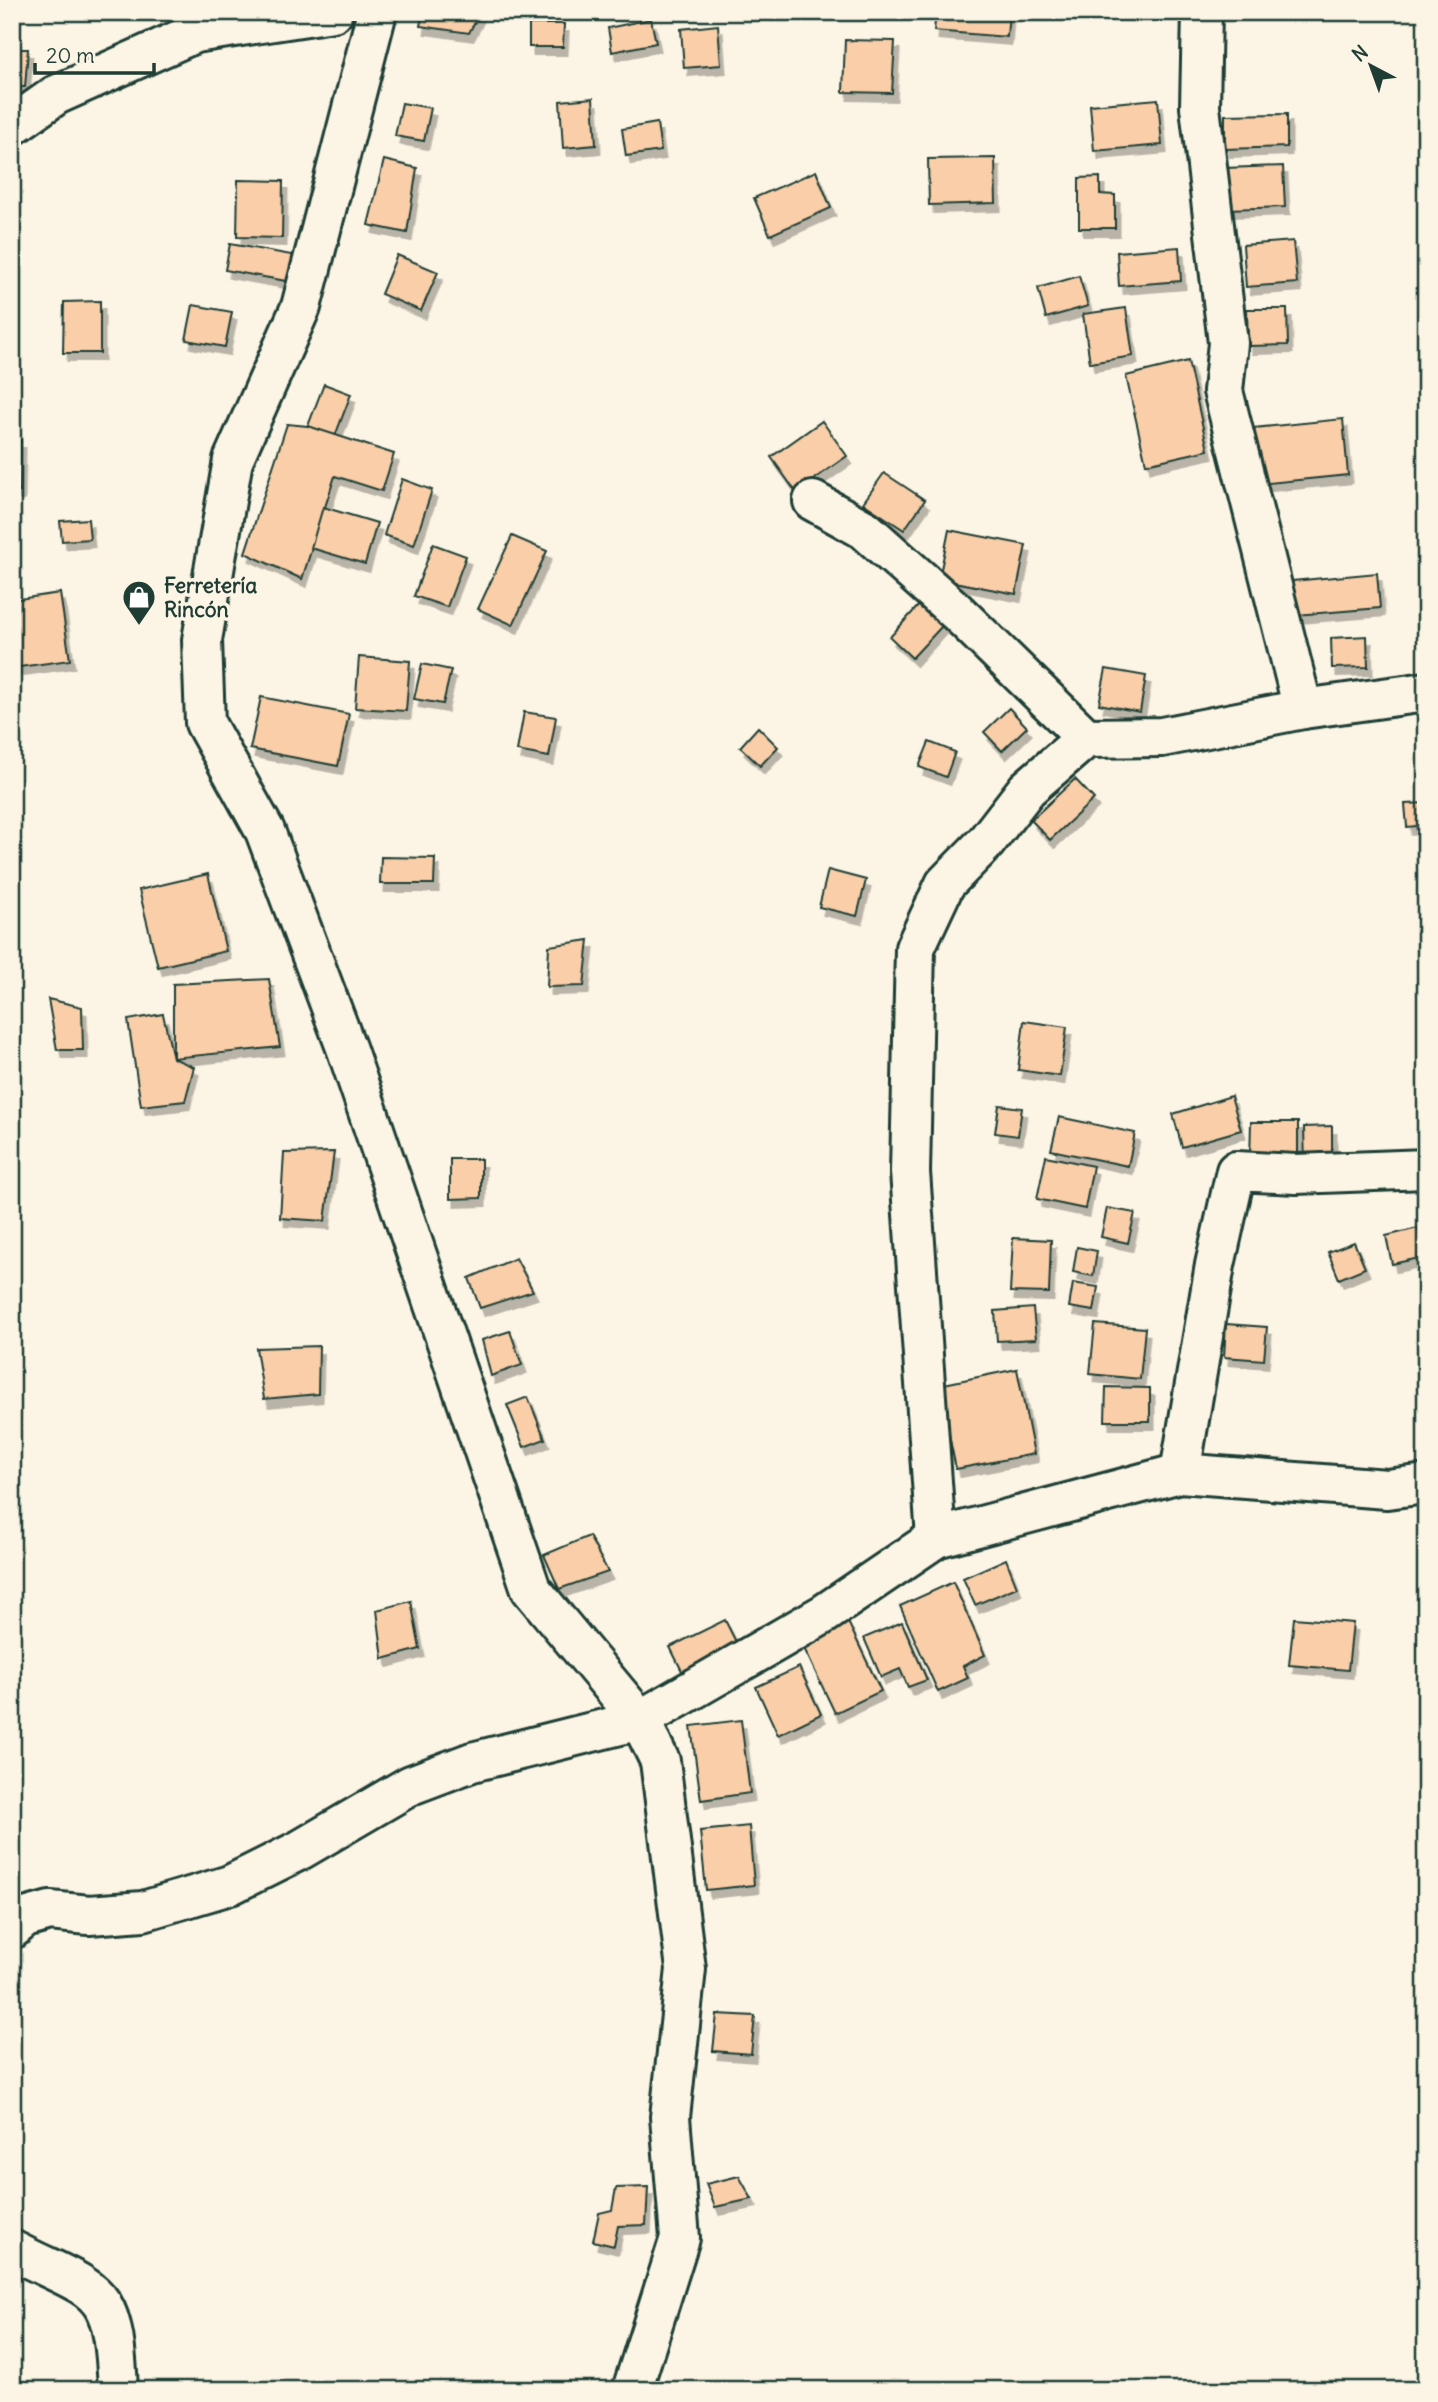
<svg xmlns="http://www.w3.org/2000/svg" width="1438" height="2402" viewBox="0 0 1438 2402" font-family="Delius,sans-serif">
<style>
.building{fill:#f9cea8;stroke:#1f3d34;stroke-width:2;filter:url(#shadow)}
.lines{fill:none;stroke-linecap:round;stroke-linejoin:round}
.street-casing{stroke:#1f3d34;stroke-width:44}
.street{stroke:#fcf5e5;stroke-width:38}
.labels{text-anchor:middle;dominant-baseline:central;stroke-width:7;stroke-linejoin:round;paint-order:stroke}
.poi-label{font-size:21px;font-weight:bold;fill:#1f3d34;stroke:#fcf5e5;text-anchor:start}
</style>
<defs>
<filter id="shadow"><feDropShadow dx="4.5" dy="8" stdDeviation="0" flood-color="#0004"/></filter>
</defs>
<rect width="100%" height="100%" fill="#fcf5e5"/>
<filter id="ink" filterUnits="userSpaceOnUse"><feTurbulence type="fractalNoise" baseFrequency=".0143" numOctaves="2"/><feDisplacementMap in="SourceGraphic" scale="14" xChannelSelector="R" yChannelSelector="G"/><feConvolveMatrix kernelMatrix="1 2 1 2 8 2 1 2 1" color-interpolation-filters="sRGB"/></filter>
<g filter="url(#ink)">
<g class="building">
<path d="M423 12H480L469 33 420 26Z"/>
<path d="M936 12H1009L1007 37 934 31Z"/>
<path d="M651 19 656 43 612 52 608 28Z"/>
<path d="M529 24H564L563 47H529Z"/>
<path d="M718 25 721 65 684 68 681 29Z"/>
<path d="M845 40 895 41 892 93 843 92Z"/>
<path d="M12 49H28L25 87H12Z"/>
<path d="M593 98 596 145 563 148 560 101Z"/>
<path d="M1158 99 1162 145 1094 151 1090 105Z"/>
<path d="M402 103 431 108 424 141 395 136Z"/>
<path d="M1287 114V147L1225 149V115Z"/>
<path d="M657 123 661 151 626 156 622 129Z"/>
<path d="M995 158 996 203 929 205 928 159Z"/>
<path d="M384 160 417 168 407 233 368 225Z"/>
<path d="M1283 166 1285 207 1226 209 1224 168Z"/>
<path d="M816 171 831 208 770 235 754 198Z"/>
<path d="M1100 177V194L1115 195V228H1079V178Z"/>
<path d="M238 180 283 181 282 238 237 237Z"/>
<path d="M1293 241 1297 283 1246 287 1243 245Z"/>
<path d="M230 244 297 256 292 282 225 270Z"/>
<path d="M1179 247 1181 281 1119 286 1117 252Z"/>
<path d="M397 255 438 272 421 311 381 294Z"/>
<path d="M1079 276 1088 306 1046 318 1038 288Z"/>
<path d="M100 301V353H63L64 302Z"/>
<path d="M193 305 232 312 225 347 186 340Z"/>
<path d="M1126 308 1133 356 1090 363 1083 314Z"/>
<path d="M1247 309H1287L1288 345 1248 346Z"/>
<path d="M1188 361 1208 450 1146 464 1126 376Z"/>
<path d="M324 384 351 394 335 436 308 426Z"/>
<path d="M1343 419 1348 475 1259 484 1254 428Z"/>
<path d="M822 421 847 456 796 492 771 457Z"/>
<path d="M287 424 308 426 394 454 382 491 335 476 302 579 245 553Z"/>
<path d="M12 440H21L20 492 12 491Z"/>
<path d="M884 473 925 500 904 530 863 503Z"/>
<path d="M402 479 432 490 414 545 384 535Z"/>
<path d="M323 507 377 523 365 564 311 548Z"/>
<path d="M88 519 90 539 62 541 60 521Z"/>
<path d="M949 530 1026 545 1016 594 939 579Z"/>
<path d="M512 536 547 551 513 625 478 609Z"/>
<path d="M433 544 466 556 447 607 414 596Z"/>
<path d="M1377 573 1380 608 1284 616 1282 582Z"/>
<path d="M60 593 70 660 12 668V600Z"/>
<path d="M920 604 943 625 912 658 890 637Z"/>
<path d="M1367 636 1368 667 1332 668 1331 638Z"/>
<path d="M359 657 410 661 406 711 355 708Z"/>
<path d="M422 664 451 670 443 704 414 699Z"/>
<path d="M1106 669 1146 676 1140 712 1099 704Z"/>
<path d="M261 697 349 714 338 766 250 749Z"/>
<path d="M1009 708 1027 727 1002 751 984 732Z"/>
<path d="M524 712 556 717 549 757 517 751Z"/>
<path d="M758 727 778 747 760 766 740 747Z"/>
<path d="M929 742 955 752 946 777 919 767Z"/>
<path d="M1075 779 1094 799 1050 840 1031 820Z"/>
<path d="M1426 803V825L1407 827 1405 804Z"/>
<path d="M381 857 435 858 434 884H380Z"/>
<path d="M828 870 866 880 857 916 819 907Z"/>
<path d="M208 874 226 951 158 967 139 890Z"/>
<path d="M589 940 584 986 547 987 549 946Z"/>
<path d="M269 979 280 1047 173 1058V984Z"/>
<path d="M48 999 82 1007 83 1050H57Z"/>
<path d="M163 1014 173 1058 194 1067 185 1101 141 1106 128 1020Z"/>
<path d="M1024 1021 1067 1027 1060 1076 1018 1070Z"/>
<path d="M1231 1096 1241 1130 1182 1147 1173 1114Z"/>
<path d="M999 1105 1022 1108 1018 1136 995 1133Z"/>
<path d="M1059 1117 1135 1133 1128 1166 1051 1150Z"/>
<path d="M1251 1122H1298V1160L1250 1161Z"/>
<path d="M1332 1126V1165L1305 1167 1304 1127Z"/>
<path d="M334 1152 325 1221 280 1218 284 1153Z"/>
<path d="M1046 1156 1093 1166 1085 1209 1037 1199Z"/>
<path d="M450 1159H481V1198L450 1199Z"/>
<path d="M1107 1208 1135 1213 1128 1243 1101 1237Z"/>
<path d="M1418 1228 1424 1257 1392 1264 1386 1236Z"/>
<path d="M1013 1238 1051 1240 1049 1293 1010 1292Z"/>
<path d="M1354 1242 1365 1268 1339 1279 1328 1252Z"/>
<path d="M1077 1247 1097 1251 1093 1276 1073 1272Z"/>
<path d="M516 1258 533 1291 480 1308 469 1278Z"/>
<path d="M1073 1283 1098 1287 1094 1311 1069 1307Z"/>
<path d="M1033 1308 1036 1339 997 1341 995 1311Z"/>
<path d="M1095 1324 1145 1328 1140 1379 1090 1374Z"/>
<path d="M1226 1324 1267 1327 1264 1360 1224 1357Z"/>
<path d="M510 1331 522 1365 491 1376 482 1340Z"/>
<path d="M319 1346 318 1394 264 1399 256 1348Z"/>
<path d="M1017 1369 1034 1454 956 1469 939 1385Z"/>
<path d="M1106 1387 1150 1388V1421H1105Z"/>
<path d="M528 1397 545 1439 524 1447 507 1405Z"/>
<path d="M589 1536 608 1572 559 1589 544 1555Z"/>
<path d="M1006 1559 1017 1587 975 1605 963 1578Z"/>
<path d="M953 1582 985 1655 963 1666 968 1678 938 1692 900 1606Z"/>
<path d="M411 1601 420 1649 383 1659 377 1610Z"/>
<path d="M1294 1618 1353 1623 1348 1670 1289 1665Z"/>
<path d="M725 1620 738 1646 688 1683 670 1647Z"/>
<path d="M848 1622 881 1691 835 1713 802 1644Z"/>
<path d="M902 1622 927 1680 908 1687 900 1669 881 1677 864 1638Z"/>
<path d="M799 1667 821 1714 778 1735 756 1687Z"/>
<path d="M741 1720 750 1793 701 1800 691 1726Z"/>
<path d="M749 1826 754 1885 706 1890 700 1831Z"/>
<path d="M717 2014 755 2016 751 2054 713 2051Z"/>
<path d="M739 2176 752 2199 715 2207 706 2184Z"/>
<path d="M648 2187 646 2225 618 2226 614 2246 593 2241 599 2213 612 2210 616 2188Z"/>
</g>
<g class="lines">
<defs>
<g id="street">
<path d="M377 12 301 307 233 460 202 640 205 723 265 831 347 1050 531 1589 640 1720 660 1761 686 1969 670 2117 680 2238 632 2390"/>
<path d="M1202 12 1200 107 1228 343 1223 391 1303 709"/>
<path d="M12 126 56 95 195 33 333 12"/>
<path d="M813 501 865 530 957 612 1086 738"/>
<path d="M1180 1473 1215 1265 1236 1171 1296 1174 1426 1169"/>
<path d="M936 1538 910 1172 915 948 945 884 986 842 1027 789 1086 738 1162 737 1303 709 1426 692"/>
<path d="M12 1929 25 1918 50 1911 89 1915 143 1911 230 1885 300 1850 411 1785 472 1762 640 1720 824 1614 936 1538 1180 1473 1387 1489 1426 1484"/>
<path d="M12 2250C100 2295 113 2282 118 2390"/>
</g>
</defs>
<use href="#street" class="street-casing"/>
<use href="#street" class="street"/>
</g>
</g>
<defs>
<symbol id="shop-pin" viewBox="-11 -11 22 30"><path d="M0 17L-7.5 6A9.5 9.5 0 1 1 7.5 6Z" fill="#1f3d34" stroke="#fcf5e5"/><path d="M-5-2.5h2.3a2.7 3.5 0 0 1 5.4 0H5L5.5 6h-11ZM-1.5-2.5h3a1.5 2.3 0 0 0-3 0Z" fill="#fff"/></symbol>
</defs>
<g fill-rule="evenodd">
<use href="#shop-pin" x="120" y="578" width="38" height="52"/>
</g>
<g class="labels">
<g class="poi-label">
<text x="164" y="585">Ferretería<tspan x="164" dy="24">Rincón</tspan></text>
</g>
</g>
<rect width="1438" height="2402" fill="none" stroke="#fcf5e5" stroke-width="42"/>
<rect x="21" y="21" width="1396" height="2360" fill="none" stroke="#1f3d34" stroke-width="2.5" filter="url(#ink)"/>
<g transform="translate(1371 66) rotate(319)" stroke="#fcf5e5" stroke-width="5" paint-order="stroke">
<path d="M0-5L12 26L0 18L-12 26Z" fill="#1f3d34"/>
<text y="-10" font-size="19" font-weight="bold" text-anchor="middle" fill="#1f3d34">N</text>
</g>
<path d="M35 63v10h119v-10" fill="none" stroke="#1f3d34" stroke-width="3.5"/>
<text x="46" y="63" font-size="21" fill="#1f3d34" stroke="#fcf5e5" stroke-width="5" paint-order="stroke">20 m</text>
</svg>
